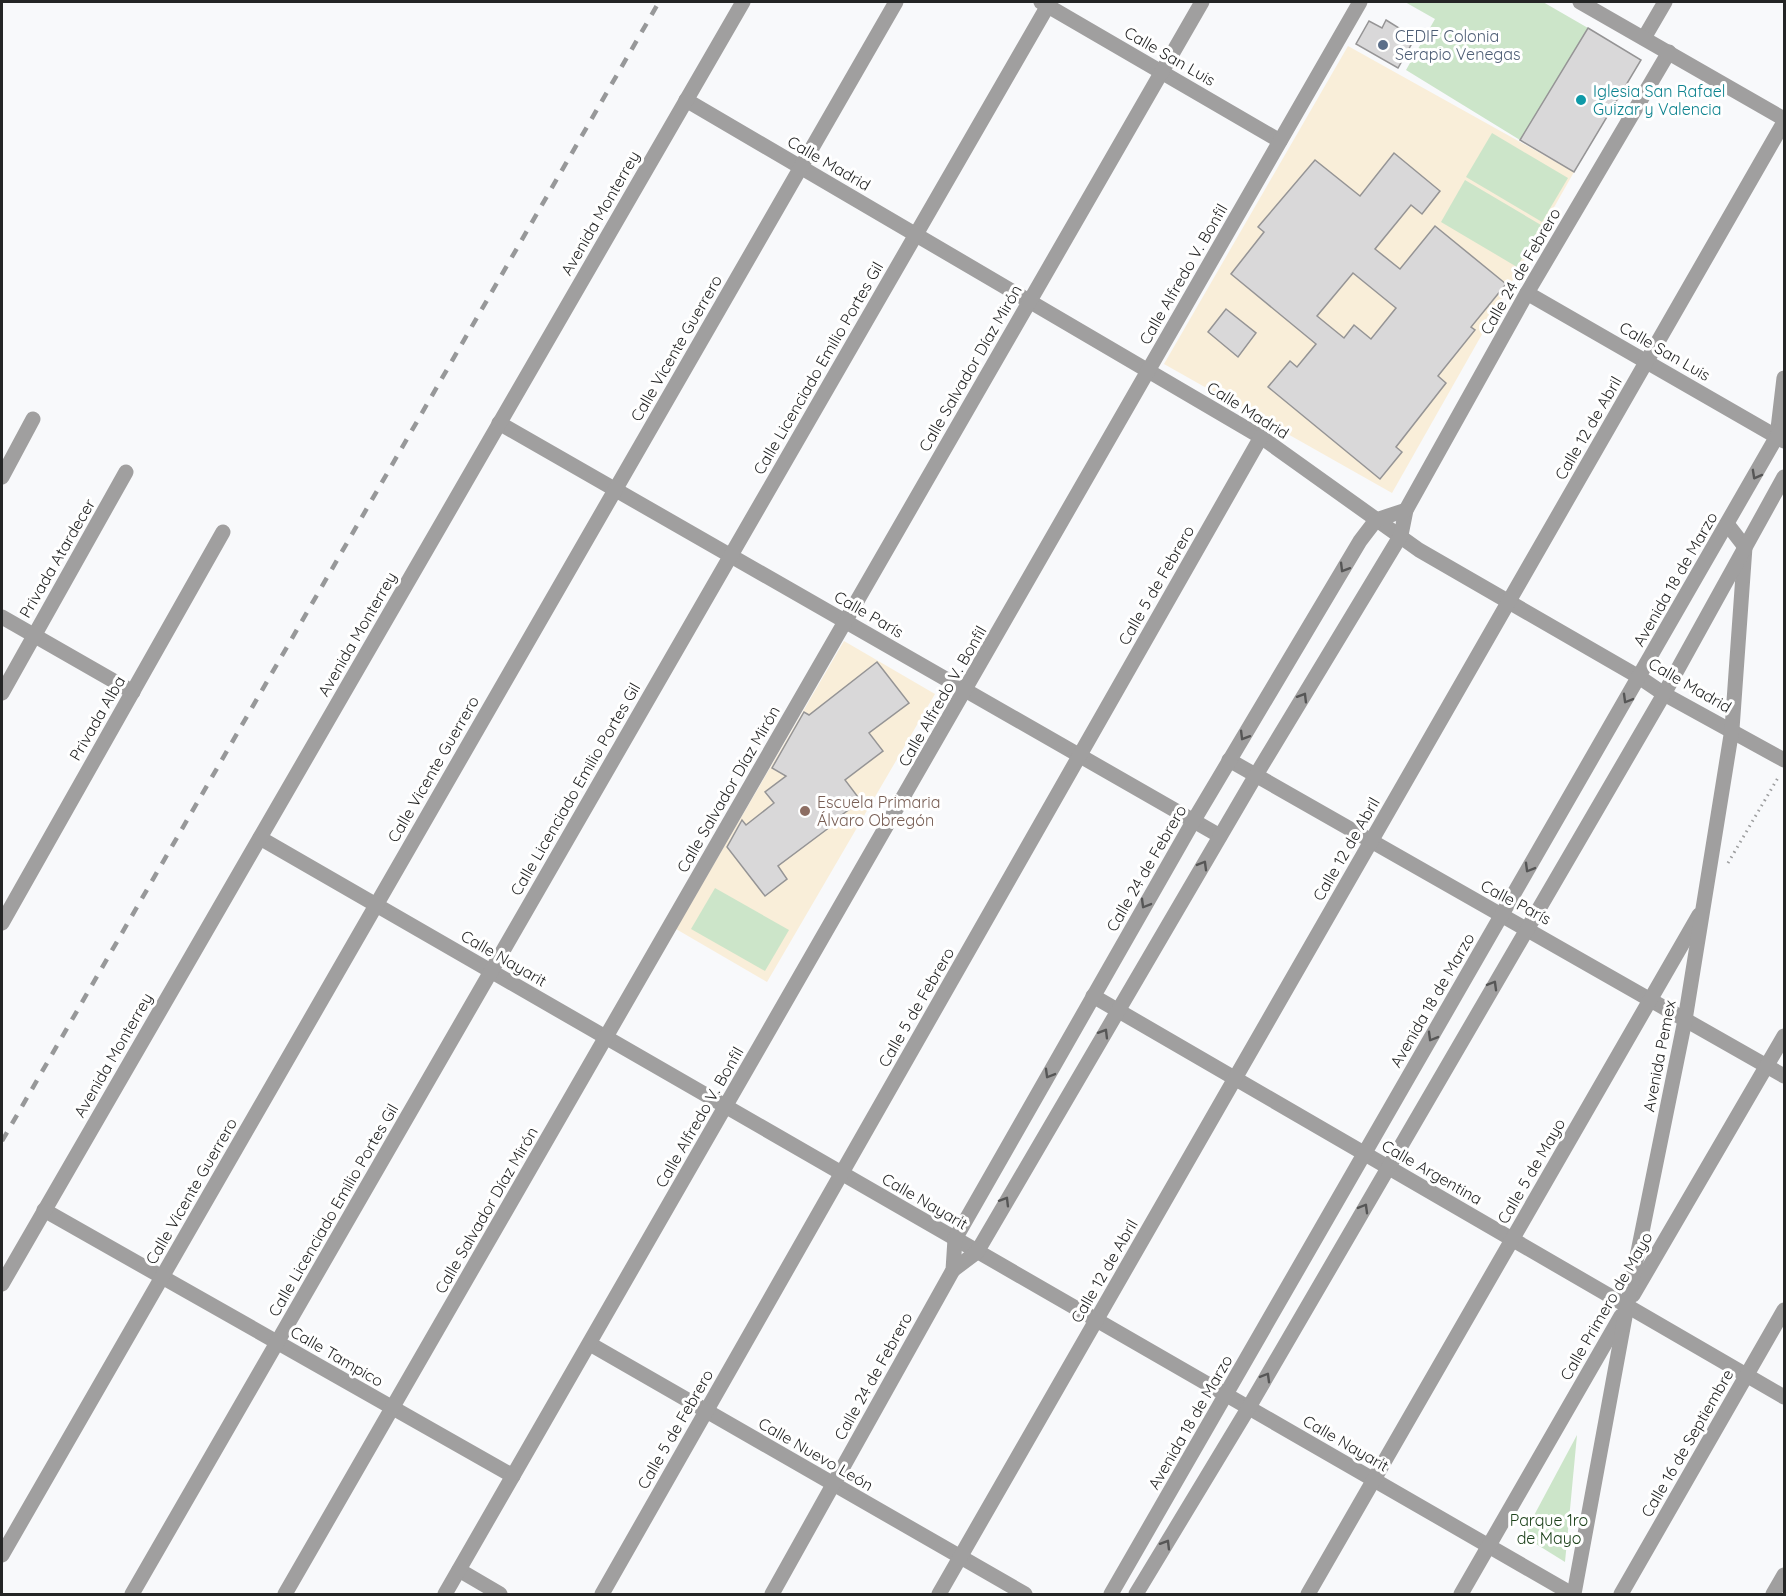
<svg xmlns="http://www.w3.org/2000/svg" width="1786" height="1596" viewBox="0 0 1786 1596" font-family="Quicksand,sans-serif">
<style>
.education{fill:#f9eed9}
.green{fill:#cce5c9}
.building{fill:#d9d8d9;stroke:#959495;stroke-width:1.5;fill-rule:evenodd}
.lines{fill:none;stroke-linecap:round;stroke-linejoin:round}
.path{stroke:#9b9c9d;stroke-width:3;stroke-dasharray:1.5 4.5;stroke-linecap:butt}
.minor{stroke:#a09f9f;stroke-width:15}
.tertiary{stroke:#a09f9f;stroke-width:15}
.rail{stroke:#979899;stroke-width:4.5;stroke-dasharray:10 10;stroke-linecap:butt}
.oneway{stroke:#565656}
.service-dot{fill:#5c6f8a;stroke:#fff;stroke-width:2}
.culture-dot{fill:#0f9aa8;stroke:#fff;stroke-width:2}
.education-dot{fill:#8d6e63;stroke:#fff;stroke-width:2}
.labels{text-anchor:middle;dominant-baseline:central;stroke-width:6;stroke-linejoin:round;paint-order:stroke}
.service-label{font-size:16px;fill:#4e5e75;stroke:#fff;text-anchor:start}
.street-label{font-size:16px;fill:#242525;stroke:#fff}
.culture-label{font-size:16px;fill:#0d838f;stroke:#fff;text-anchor:start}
.education-label{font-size:16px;fill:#785e54;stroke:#fff;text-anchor:start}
.park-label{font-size:16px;fill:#1d421b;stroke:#fff}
</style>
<rect width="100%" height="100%" fill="#f8f9fb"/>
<g class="education">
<path d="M1348 46 1574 172 1392 493 1164 364Z"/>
<path d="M844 641 935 694 767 982 676 929Z"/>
</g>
<g class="green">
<path d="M1405 2H1543L1588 28 1520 140 1406 70 1435 19Z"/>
<path d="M1492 133 1568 178 1542 222 1466 177Z"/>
<path d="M1465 180 1541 225 1517 267 1441 222Z"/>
<path d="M715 888 789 930 765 971 691 929Z"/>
<path d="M1577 1435 1565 1562 1523 1536Z"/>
</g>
<g class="building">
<path d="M1386 20 1399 28 1395 36 1411 45 1398 68 1356 44 1369 21 1382 28Z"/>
<path d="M1588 28 1641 60 1574 172 1520 140Z"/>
<path d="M1394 153 1440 191 1422 214 1411 205 1375 249 1400 269 1435 226 1506 284 1471 327 1475 330 1438 376 1446 383 1396 447 1402 452 1380 479 1268 387 1290 361 1297 367 1316 344 1231 274 1264 232 1258 227 1315 160 1360 196ZM1353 273 1396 308 1371 339 1354 325 1344 338 1317 316Z"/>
<path d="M1226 309 1256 333 1238 357 1208 332Z"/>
<path d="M877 662 909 703 869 733 883 751 845 780 861 801 836 819 838 821 778 866 787 879 765 896 727 847 742 820 746 825 774 803 765 792 786 776 772 768 804 712 809 715Z"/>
</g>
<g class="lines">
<path class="path" d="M1728 863 1779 776"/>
<g class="minor">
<path d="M1041 2 1280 141"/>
<path d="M1644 38 1665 2"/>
<path d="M686 100 1261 437 1419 550 1639 677 1664 694 1784 760"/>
<path d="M1527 293 1784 441"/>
<path d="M499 423 1220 836"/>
<path d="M1777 437 1784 378"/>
<path d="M2 477 33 419"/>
<path d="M2 617 133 692"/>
<path d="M2 693 126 472"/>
<path d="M1229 760 1784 1076"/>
<path d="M260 838 1572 1594"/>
<path d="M2 923 223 532"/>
<path d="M1093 996 1784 1397"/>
<path d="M44 1210 513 1476"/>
<path d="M953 1270 977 1252 1256 775 1401 535 1406 510 1527 293 1669 52"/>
<path d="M2 1284 743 2"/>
<path d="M1633 1295 1784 1036"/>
<path d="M590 1344 1025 1594"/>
<path d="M2 1555 896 2"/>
<path d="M459 1570 500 1594"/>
<path d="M132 1594 1050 2"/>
<path d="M285 1594 1202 2"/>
<path d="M445 1594 1360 2"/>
<path d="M602 1594 1261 437"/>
<path d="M772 1594 953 1270 955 1239 1194 820 1360 541 1376 520 1406 510"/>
<path d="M939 1594 1784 122"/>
<path d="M1308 1594 1699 915"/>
<path d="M1461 1594 1621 1316"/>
<path d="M1574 1594 1627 1306 1685 1020 1732 729 1745 547 1728 525"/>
<path d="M1621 1594 1784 1310"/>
<path d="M1773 1594 1784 1575"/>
</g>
<g class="tertiary">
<path d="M1580 2 1784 119"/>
<path d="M1111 1594 1784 424"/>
<path d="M1136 1594 1249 1407 1664 694 1784 477"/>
</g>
<path class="rail" d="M2 1141 659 2"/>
</g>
<defs><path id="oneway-chevron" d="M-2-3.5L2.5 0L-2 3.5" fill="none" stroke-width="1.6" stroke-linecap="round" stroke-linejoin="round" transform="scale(1.5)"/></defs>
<g class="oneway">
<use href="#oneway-chevron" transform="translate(1756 475) rotate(119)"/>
<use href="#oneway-chevron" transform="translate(1344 568) rotate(121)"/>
<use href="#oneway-chevron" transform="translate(1303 697) rotate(-59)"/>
<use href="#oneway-chevron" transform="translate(1627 699) rotate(120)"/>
<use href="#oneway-chevron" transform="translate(1244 736) rotate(121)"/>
<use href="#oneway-chevron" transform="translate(1203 865) rotate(-60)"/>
<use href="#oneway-chevron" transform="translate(1529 868) rotate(120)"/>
<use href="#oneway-chevron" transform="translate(1145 904) rotate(120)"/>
<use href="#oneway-chevron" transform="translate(1493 985) rotate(-60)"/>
<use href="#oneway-chevron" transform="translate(1104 1033) rotate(-59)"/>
<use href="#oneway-chevron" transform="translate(1432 1037) rotate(120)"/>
<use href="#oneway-chevron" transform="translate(1049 1074) rotate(120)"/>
<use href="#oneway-chevron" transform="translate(1005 1201) rotate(-59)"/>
<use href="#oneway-chevron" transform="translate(1364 1208) rotate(-60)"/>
<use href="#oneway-chevron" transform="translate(1266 1377) rotate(-60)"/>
<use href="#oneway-chevron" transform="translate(1166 1544) rotate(-59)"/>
</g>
<circle class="service-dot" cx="1383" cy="45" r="6"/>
<circle class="culture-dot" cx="1581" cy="100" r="6"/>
<circle class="education-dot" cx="805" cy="811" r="6"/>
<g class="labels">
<g class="service-label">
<text x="1395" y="36">CEDIF Colonia<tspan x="1395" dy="18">Serapio Venegas</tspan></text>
</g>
<g class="street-label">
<text transform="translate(1170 56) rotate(30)">Calle San Luis</text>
<text transform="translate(829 163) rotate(30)">Calle Madrid</text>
<text transform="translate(600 213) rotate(-60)">Avenida Monterrey</text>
<text transform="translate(1520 271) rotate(-60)">Calle 24 de Febrero</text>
<text transform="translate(1183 274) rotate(-60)">Calle Alfredo V. Bonfil</text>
<text transform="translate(676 348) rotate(-60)">Calle Vicente Guerrero</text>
<text transform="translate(1665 351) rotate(30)">Calle San Luis</text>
<text transform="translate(818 368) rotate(-60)">Calle Licenciado Emilio Portes Gil</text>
<text transform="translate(970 368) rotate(-60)">Calle Salvador Díaz Mirón</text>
<text transform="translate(1248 410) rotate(32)">Calle Madrid</text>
<text transform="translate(1588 428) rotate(-60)">Calle 12 de Abril</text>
<text transform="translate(57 558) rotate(-60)">Privada Atardecer</text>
<text transform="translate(1675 579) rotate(-60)">Avenida 18 de Marzo</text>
<text transform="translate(1156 585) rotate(-60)">Calle 5 de Febrero</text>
<text transform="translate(869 614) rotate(30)">Calle París</text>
<text transform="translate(357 634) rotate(-60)">Avenida Monterrey</text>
<text transform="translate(1690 685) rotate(30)">Calle Madrid</text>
<text transform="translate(942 696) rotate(-60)">Calle Alfredo V. Bonfil</text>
<text transform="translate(97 718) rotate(-60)">Privada Alba</text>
<text transform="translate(433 769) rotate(-60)">Calle Vicente Guerrero</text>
<text transform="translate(575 789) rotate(-60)">Calle Licenciado Emilio Portes Gil</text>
<text transform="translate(728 789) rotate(-60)">Calle Salvador Díaz Mirón</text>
<text transform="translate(1346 849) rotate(-60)">Calle 12 de Abril</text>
<text transform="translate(1146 868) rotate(-60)">Calle 24 de Febrero</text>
<text transform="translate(1516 902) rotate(28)">Calle París</text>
<text transform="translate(504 958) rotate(30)">Calle Nayarit</text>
<text transform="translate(1432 1000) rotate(-60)">Avenida 18 de Marzo</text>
<text transform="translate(916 1007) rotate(-60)">Calle 5 de Febrero</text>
<text transform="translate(113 1055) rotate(-60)">Avenida Monterrey</text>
<text transform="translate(1659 1056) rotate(-79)">Avenida Pemex</text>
<text transform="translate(699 1117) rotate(-60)">Calle Alfredo V. Bonfil</text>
<text transform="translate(1531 1171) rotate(-60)">Calle 5 de Mayo</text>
<text transform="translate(1432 1172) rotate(30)">Calle Argentina</text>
<text transform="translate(191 1191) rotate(-60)">Calle Vicente Guerrero</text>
<text transform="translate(925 1201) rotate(30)">Calle Nayarit</text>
<text transform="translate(333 1210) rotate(-60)">Calle Licenciado Emilio Portes Gil</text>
<text transform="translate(486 1210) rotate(-60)">Calle Salvador Díaz Mirón</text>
<text transform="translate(1104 1271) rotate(-60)">Calle 12 de Abril</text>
<text transform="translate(1606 1306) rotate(-60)">Calle Primero de Mayo</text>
<text transform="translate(337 1356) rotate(30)">Calle Tampico</text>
<text transform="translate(873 1376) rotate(-61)">Calle 24 de Febrero</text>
<text transform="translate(1190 1422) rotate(-60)">Avenida 18 de Marzo</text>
<text transform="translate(675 1429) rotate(-60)">Calle 5 de Febrero</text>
<text transform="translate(1346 1443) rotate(30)">Calle Nayarit</text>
<text transform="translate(1687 1443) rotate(-60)">Calle 16 de Septiembre</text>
<text transform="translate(816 1454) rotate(30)">Calle Nuevo León</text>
</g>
<g class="culture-label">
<text x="1593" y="91">Iglesia San Rafael<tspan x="1593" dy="18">Guizar y Valencia</tspan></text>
</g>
<g class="education-label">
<text x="817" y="802">Escuela Primaria<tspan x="817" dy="18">Álvaro Obregón</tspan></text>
</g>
<g class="park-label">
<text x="1549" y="1520">Parque 1ro<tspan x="1549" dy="18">de Mayo</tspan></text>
</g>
</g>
<rect width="1786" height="1596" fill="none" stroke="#242525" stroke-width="6"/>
</svg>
